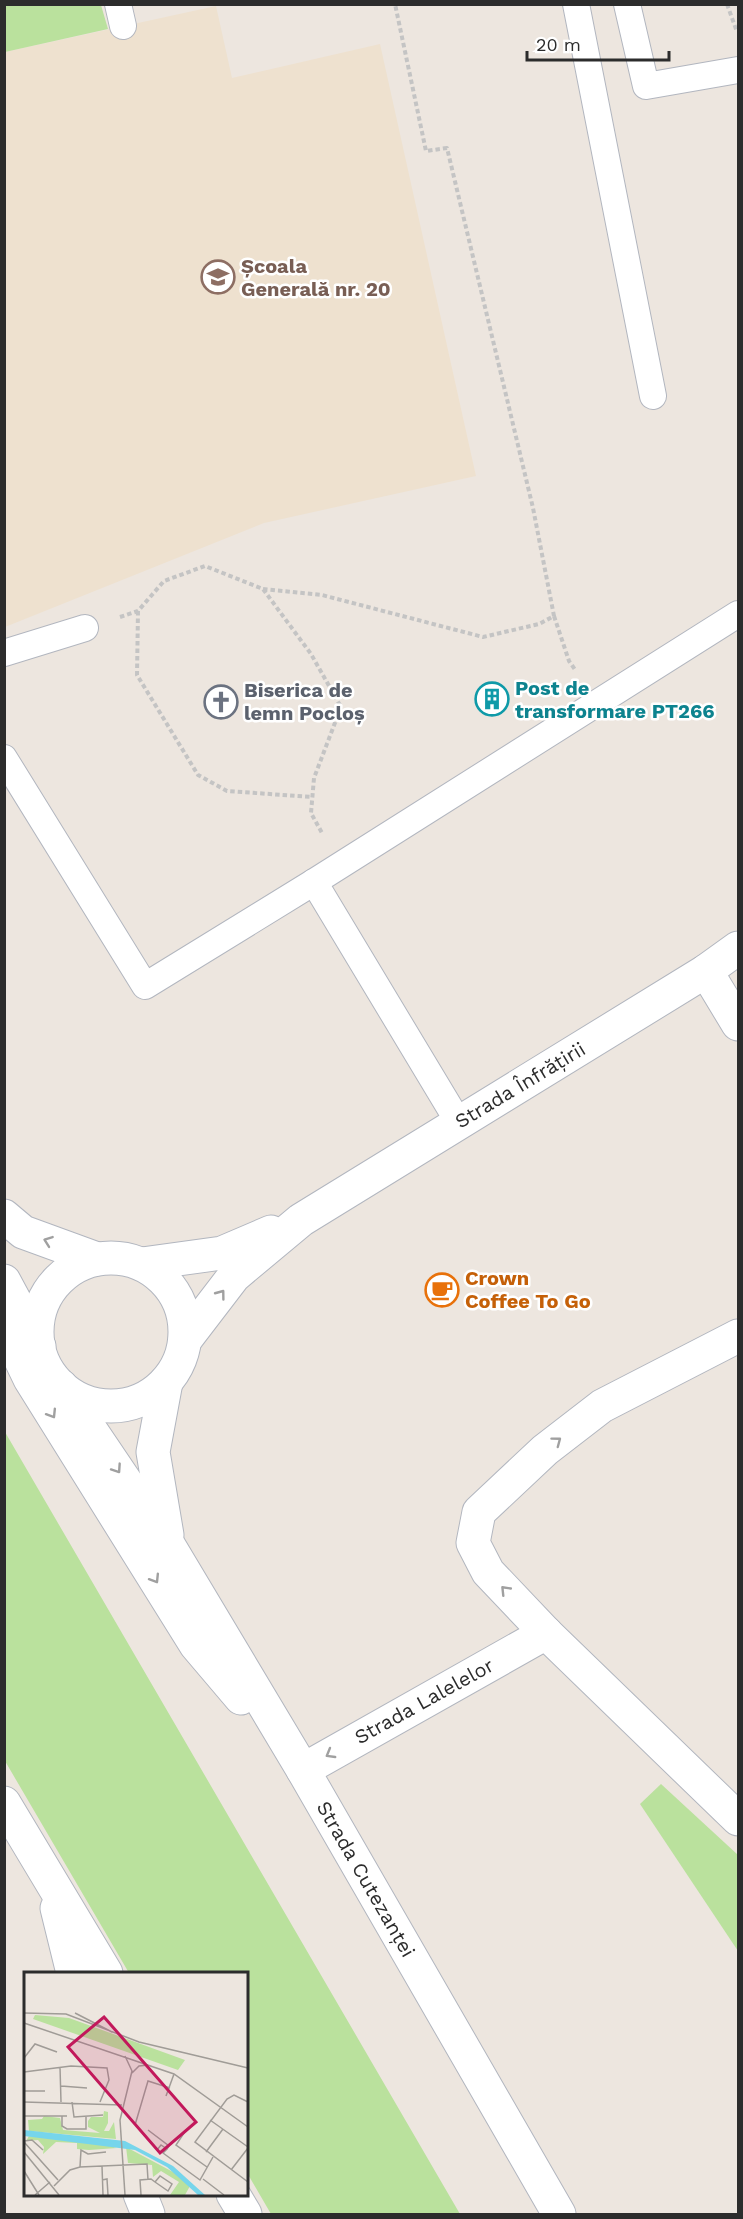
<svg xmlns="http://www.w3.org/2000/svg" width="743" height="2219" viewBox="0 0 743 2219" font-family="'Work Sans',sans-serif">
<style>
.education{fill:#eee1cf}
.green{fill:#bae19d}
.lines{fill:none;stroke-linecap:round;stroke-linejoin:round}
.service-casing{stroke:#b2b6bf;stroke-width:28}
.minor-casing{stroke:#b2b6bf;stroke-width:35}
.tertiary-casing{stroke:#b2b6bf;stroke-width:35}
.path{stroke:#c4c4c4;stroke-width:4;stroke-dasharray:4.5 3;stroke-linecap:butt}
.service{stroke:#fff;stroke-width:26}
.minor{stroke:#fff;stroke-width:33}
.tertiary{stroke:#fff;stroke-width:33}
.oneway{stroke:#a0a0a0}
.labels{text-anchor:middle;dominant-baseline:central;stroke-width:5;stroke-linejoin:round;paint-order:stroke}
.education-label{font-size:20px;font-weight:bold;fill:#785e54;stroke:#fff;text-anchor:start}
.culture-label{font-size:20px;font-weight:bold;fill:#0d838f;stroke:#fff;text-anchor:start}
.worship-label{font-size:20px;font-weight:bold;fill:#5b616d;stroke:#fff;text-anchor:start}
.street-label{font-size:20px;fill:#2c2c2c;stroke:#fff}
.food-label{font-size:20px;font-weight:bold;fill:#c56008;stroke:#fff;text-anchor:start}
.inset-road{fill:none;stroke:#a09c97;stroke-width:1.5}
.view{fill:#c2185b;fill-opacity:0.15;stroke:#c2185b;stroke-width:3}
.inset-edge{fill:none;stroke:#2c2c2c;stroke-width:3}
</style>
<rect width="100%" height="100%" fill="#ede6df"/>
<path class="education" d="M216 6 232 78 380 44 476 476 264 523 5 627V52Z"/>
<g class="green">
<path d="M4 5H101L108 29 5 52Z"/>
<path d="M5 1432 460 2214H271L246 2171V1973H129L5 1761Z"/>
<path d="M661 1784 738 1855V1951L640 1804Z"/>
</g>
<g class="lines">
<defs>
<g id="service">
<path d="M118 4 123 26"/>
<path d="M576 4 653 396"/>
<path d="M627 4 646 86 738 70"/>
<path d="M4 653 85 628"/>
<path d="M4 758 145 986 314 882 738 614"/>
<path d="M314 882 459 1123"/>
</g>
<g id="minor">
<path d="M706 971 738 1024"/>
<path d="M738 1336 602 1406 545 1450 479 1512 473 1543 488 1572 546 1633 738 1819"/>
<path d="M303 1770 546 1633"/>
<path d="M4 1803 106 1973"/>
<path d="M57 1908 73 1973"/>
<path d="M140 2194 148 2214"/>
<path d="M233 2194 245 2214"/>
</g>
<g id="tertiary">
<path d="M4 1216 23 1232 97 1259"/>
<circle cx="111" cy="1332" r="74"/>
<path d="M142 1264 222 1253 271 1232"/>
<path d="M4 1281 39 1346"/>
<path d="M4 1325 30 1379 196 1645 241 1698"/>
<path d="M185 1340 234 1276 301 1220 706 971 738 948"/>
<path d="M166 1382 153 1452 167 1535"/>
<path d="M61 1386 169 1546 303 1770 559 2214"/>
</g>
</defs>
<use href="#service" class="service-casing"/>
<use href="#minor" class="minor-casing"/>
<use href="#tertiary" class="tertiary-casing"/>
<g class="path">
<path d="M727 4 737 32"/>
<path d="M263 589 322 595 483 637 539 624 554 616 533 508 447 148 426 151 395 4"/>
<path d="M138 611 137 675 198 775 227 791 312 797"/>
<path d="M554 616 569 661 576 671"/>
<path d="M120 617 138 611 164 581 205 566 263 589 311 654 341 707 314 778 311 813 322 833"/>
</g>
<use href="#service" class="service"/>
<use href="#minor" class="minor"/>
<use href="#tertiary" class="tertiary"/>
</g>
<defs><path id="oneway-chevron" d="M-2-3.5L2.5 0L-2 3.5" fill="none" stroke-width="1.6" stroke-linecap="round" stroke-linejoin="round" transform="scale(1.5)"/></defs>
<g class="oneway">
<use href="#oneway-chevron" transform="translate(48 1241) rotate(-160)"/>
<use href="#oneway-chevron" transform="translate(221 1294) rotate(-53)"/>
<use href="#oneway-chevron" transform="translate(52 1414) rotate(58)"/>
<use href="#oneway-chevron" transform="translate(557 1441) rotate(-37)"/>
<use href="#oneway-chevron" transform="translate(117 1469) rotate(56)"/>
<use href="#oneway-chevron" transform="translate(155 1579) rotate(58)"/>
<use href="#oneway-chevron" transform="translate(505 1590) rotate(-134)"/>
<use href="#oneway-chevron" transform="translate(330 1754) rotate(150)"/>
</g>
<defs>
<symbol id="school-ring" viewBox="-11 -11 22 22"><circle r="9.5" fill="#fff" stroke="#8d6e63" stroke-width="1.5"/><path d="M0-5L7-2L0 1L-7-2ZM-4 1L0 2.5L4 1V4Q0 6-4 4Z" fill="#8d6e63"/></symbol>
<symbol id="building-ring" viewBox="-11 -11 22 22"><circle r="9.5" fill="#fff" stroke="#0f9aa8" stroke-width="1.5"/><path d="M-4-6H4V6H1V3H-1V6H-4ZM-2.5-4.3h1.7v1.8h-1.7ZM.8-4.3h1.7v1.8H.8ZM-2.5-1h1.7V.8h-1.7ZM.8-1h1.7V.8H.8Z" fill="#0f9aa8"/></symbol>
<symbol id="church-ring" viewBox="-11 -11 22 22"><circle r="9.5" fill="#fff" stroke="#6b7280" stroke-width="1.5"/><path d="M-1.2-6h2.4v3.5h3.3v2.4h-3.3V6h-2.4V-.1h-3.3v-2.4h3.3Z" fill="#6b7280"/></symbol>
<symbol id="cafe-ring" viewBox="-11 -11 22 22"><circle r="9.5" fill="#fff" stroke="#e8710a" stroke-width="1.5"/><path d="M-5.5-4.5H6V0H3Q3 3.5 0 3.5H-2.5Q-5.5 3.5-5.5 0ZM3-3.2v2h1.7v-2ZM-6 4.5H4V6H-6Z" fill="#e8710a"/></symbol>
</defs>
<g fill-rule="evenodd">
<use href="#school-ring" x="199" y="258" width="38" height="38"/>
<use href="#building-ring" x="473" y="680" width="38" height="38"/>
<use href="#church-ring" x="202" y="683" width="38" height="38"/>
<use href="#cafe-ring" x="423" y="1271" width="38" height="38"/>
</g>
<g class="labels">
<g class="education-label">
<text x="241" y="266">Școala<tspan x="241" dy="23">Generală nr. 20</tspan></text>
</g>
<g class="culture-label">
<text x="515" y="688">Post de<tspan x="515" dy="23">transformare PT266</tspan></text>
</g>
<g class="worship-label">
<text x="244" y="690">Biserica de<tspan x="244" dy="23">lemn Pocloș</tspan></text>
</g>
<g class="street-label">
<text transform="translate(520 1085) rotate(-31)">Strada Înfrățirii</text>
<text transform="translate(424 1701) rotate(-29)">Strada Lalelelor</text>
<text transform="translate(366 1879) rotate(60)">Strada Cutezanței</text>
</g>
<g class="food-label">
<text x="465" y="1278">Crown<tspan x="465" dy="23">Coffee To Go</tspan></text>
</g>
</g>
<g transform="translate(24 1972)">
<rect width="224" height="224" fill="#ede6df"/>
<path d="M11 43 45 46 161 88 154 98 9 47ZM80 139 84 140V151L80 159H85L90 150 92 167 5 159 4 148 18 147 20 144 36 146 39 158 76 161 64 155V149L67 145H79ZM5 164 75 171 93 176 65 178 53 177V171L32 170 19 182 20 175 14 168 2 169ZM102 175 151 201 166 214 161 223H146L155 210 137 199 129 205 128 193 104 191Z" fill="#bae19d"/>
<path d="M0 158 101 169 149 194 181 223H174L143 195 111 178 0 164Z" fill="#76d5eb"/>
<path class="inset-road" d="M0 41 42 42 115 70 224 96M51 41 88 60M0 51 150 102 224 155M101 84 108 99 96 148 101 223M0 86 11 72 33 80M36 95 37 130M0 100 47 94 83 96 85 108 76 130M108 101 115 94 124 93M37 114 63 116M0 119H21M142 124 150 102M0 130 98 133M48 130 50 145 79 143M224 130 210 123 203 127 171 170 224 210M0 144H43M38 144V154L43 157H62V145M186 148 224 175M111 153 124 109 146 116M124 158 145 174 143 177M162 158 152 173 183 195M0 169 8 168 19 178M0 170 34 208M133 178 137 173 143 177 139 181 176 208 189 185M0 180 35 223M182 180 199 157M78 194 79 223M56 195 57 178 64 182 82 180M207 198 224 176M0 199 15 223M179 207 200 223M78 208 83 207 84 223M30 214 46 198 56 195 123 192 124 208M11 223 26 210M117 223 116 208 127 207 131 210 144 219 148 212 136 204 131 210"/>
<path class="view" d="M80 45 172 150 136 181 44 75Z"/>
<rect width="224" height="224" class="inset-edge"/>
</g>
<rect width="743" height="2219" fill="none" stroke="#2c2c2c" stroke-width="12"/>
<path d="M527 51v9h142v-9" fill="none" stroke="#2c2c2c" stroke-width="3"/>
<text x="536" y="51" font-size="18" fill="#2c2c2c" stroke="#ffffff" stroke-width="4.5" paint-order="stroke">20 m</text>
</svg>
